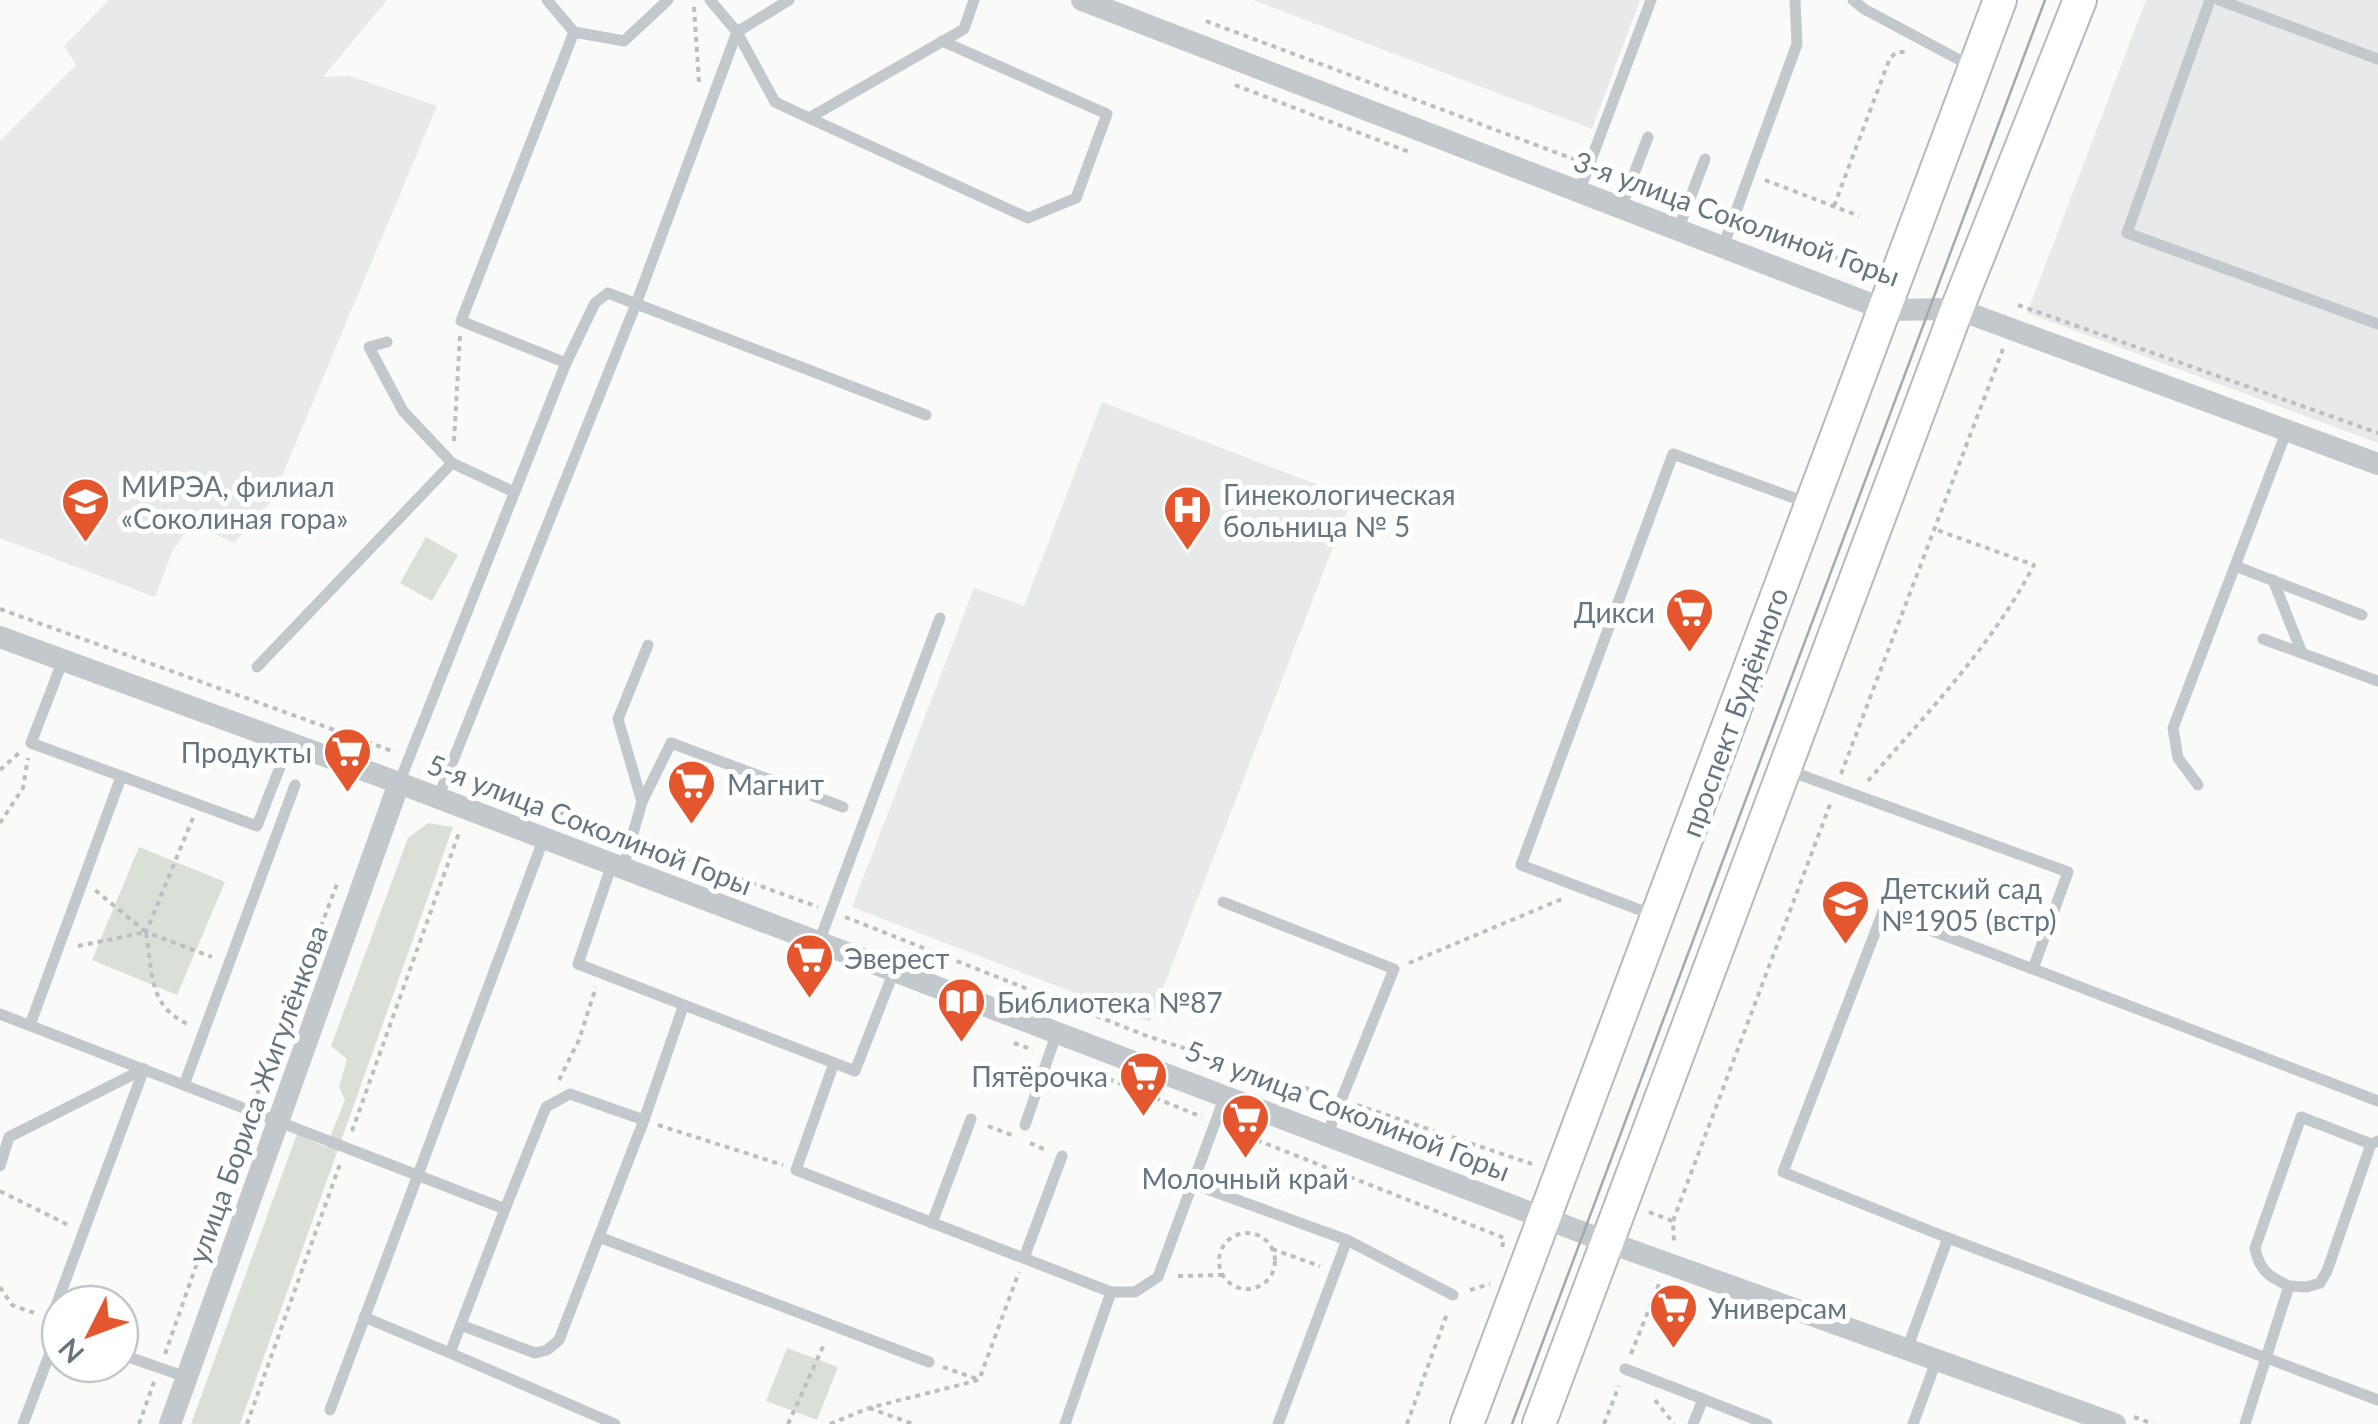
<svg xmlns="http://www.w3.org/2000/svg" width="2378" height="1424" viewBox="0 0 2378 1424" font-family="Lato,sans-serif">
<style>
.built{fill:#e8e9e9}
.green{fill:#dadfd7}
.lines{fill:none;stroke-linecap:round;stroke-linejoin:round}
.secondary-casing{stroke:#b3babf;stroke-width:36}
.path{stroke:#bbbfc2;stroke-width:4;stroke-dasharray:5 5;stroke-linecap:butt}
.service{stroke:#c3c8cc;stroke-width:11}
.minor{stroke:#c3c8cc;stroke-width:22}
.secondary{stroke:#fff;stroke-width:32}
.tram{stroke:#a2aab0;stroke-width:2.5}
.labels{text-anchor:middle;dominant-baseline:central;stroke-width:10;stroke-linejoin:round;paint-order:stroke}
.street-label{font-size:28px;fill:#657683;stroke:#fff}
.poi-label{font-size:28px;fill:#657683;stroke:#fff;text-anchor:start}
</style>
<rect width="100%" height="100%" fill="#fafaf8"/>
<g class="built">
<path d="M109 0H387L323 77 350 76 437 106 271 502 234 543 192 523 172 552 155 597 0 538V141L76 65 64 46Z"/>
<path d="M1253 0H1640L1592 129Z"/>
<path d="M2146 0H2378V443L2027 313Z"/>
<path d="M1102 402 1352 498 1150 1022 852 907 974 588 1024 606Z"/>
</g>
<g class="green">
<path d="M426 537 458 555 432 601 400 583Z"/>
<path d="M428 823 453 827 240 1424H191L297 1134 326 1147 345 1100 339 1087 347 1059 331 1046 408 838Z"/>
<path d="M139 847 225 882 177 995 92 960Z"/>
<path d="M787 1348 838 1367 817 1420 766 1401Z"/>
</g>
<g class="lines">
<defs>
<g id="secondary">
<path d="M1467 1424 2000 0"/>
<path d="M1539 1424 1957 309 2080 0"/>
</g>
</defs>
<use href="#secondary" class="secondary-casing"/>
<g class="path">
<path d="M694 7 699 82"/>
<path d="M1206 21 1576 160"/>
<path d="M1235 85 1409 152"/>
<path d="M1765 180 1859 216"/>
<path d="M1646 186 1674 197"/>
<path d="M1834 206 1890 58 1897 52H1906"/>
<path d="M1749 225 1842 260"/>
<path d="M2018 305 2378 433"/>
<path d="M454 441 460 336"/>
<path d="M0 609 395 752"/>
<path d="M0 770 19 753"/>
<path d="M1841 774 2003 349"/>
<path d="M465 777 616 833"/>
<path d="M1868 781C1929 711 1991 647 2034 565L1934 529"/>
<path d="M193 818 146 932 212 957"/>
<path d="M0 823 23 788 28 758"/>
<path d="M648 845 818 907"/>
<path d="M845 917 1147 1036 1324 1094"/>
<path d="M146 933C153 974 148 1007 190 1025"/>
<path d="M78 946 146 932 95 890"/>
<path d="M1409 963 1562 899"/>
<path d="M1014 1043 1033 1050"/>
<path d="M1109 1079 1202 1117"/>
<path d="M559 1080 579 1040 596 987"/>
<path d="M257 1095 337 884"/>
<path d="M1357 1105 1532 1164"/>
<path d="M658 1125 783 1165"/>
<path d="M988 1126 1012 1135"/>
<path d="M1229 1129 1504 1238 1502 1248"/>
<path d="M352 1131 460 830"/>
<path d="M1030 1143 1048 1151"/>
<path d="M0 1191 70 1226"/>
<path d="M1649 1212 1673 1221 1674 1242"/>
<path d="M1673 1221 1831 802"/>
<circle cx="1247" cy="1261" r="28"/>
<path d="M1272 1249 1320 1266"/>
<path d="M1178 1276 1223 1275"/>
<path d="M0 1287 12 1305 37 1314"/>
<path d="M1470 1290 1490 1284"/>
<path d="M165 1354 245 1127"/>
<path d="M1631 1354 1659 1284"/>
<path d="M943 1367 977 1379"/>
<path d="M1655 1400 1674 1424"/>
<path d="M869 1408 913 1424"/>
<path d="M2134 1417 2153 1424"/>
<path d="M139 1424 154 1382"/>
<path d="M247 1424 340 1164"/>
<path d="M788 1424 825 1342"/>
<path d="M830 1424 869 1408 979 1380 1019 1272"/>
<path d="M1407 1424 1448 1311"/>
<path d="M1604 1424 1619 1386"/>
</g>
<g class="service">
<path d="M547 0 574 32"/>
<path d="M710 0 737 32 775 102 809 118 964 29 974 0"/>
<path d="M1853 0 1864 9 1971 66"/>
<path d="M2210 0 2127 233 2378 324"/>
<path d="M2219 0 2378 59"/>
<path d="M809 118 1028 218 1076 198 1107 114 942 41"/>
<path d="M1579 192 1651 0"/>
<path d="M1621 208 1648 137"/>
<path d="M1678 230 1705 159"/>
<path d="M1723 247 1797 44 1795 0"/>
<path d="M387 342 369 347 403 411 452 463"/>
<path d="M566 363 461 321 574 32 624 41 668 0"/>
<path d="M2235 566 2362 615"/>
<path d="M2273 580 2302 653"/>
<path d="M2263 639 2378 681"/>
<path d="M63 660 31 743 257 826 289 744"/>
<path d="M257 667 452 463 514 492"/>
<path d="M1787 770 2068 872 2033 969 1883 912 1783 1172 1948 1238"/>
<path d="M399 783 566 363 595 303 608 293 926 415"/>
<path d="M2198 785 2178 758 2173 728 2287 430"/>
<path d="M438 798 636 304 737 32 789 0"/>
<path d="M642 802 671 743 843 807"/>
<path d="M612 864 578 964 855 1071 894 971"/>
<path d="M623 868 642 802 618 719 648 645"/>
<path d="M1223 902 1394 969 1327 1135"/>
<path d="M1656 916 1521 865 1673 454 1808 503"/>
<path d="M819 942 940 618"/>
<path d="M2033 969 2378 1101"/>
<path d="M0 1014 505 1209 546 1107 570 1094 644 1120 683 1007"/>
<path d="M30 1025 121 777"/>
<path d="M834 1063 796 1170 1111 1292H1135L1158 1277 1225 1096"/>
<path d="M184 1085 295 785"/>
<path d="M1025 1125 1057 1032"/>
<path d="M0 1166 9 1137 144 1069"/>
<path d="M1193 1184 1347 1240 1453 1295"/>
<path d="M932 1223 971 1119"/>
<path d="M599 1237 929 1362"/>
<path d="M1024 1258 1062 1156"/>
<path d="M2289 1286C2269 1277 2259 1270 2255 1248L2301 1117 2371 1144"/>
<path d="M364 1317 450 1353 505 1209"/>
<path d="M461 1325 535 1353 547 1350 559 1340 644 1120"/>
<path d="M60 1333 54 1311 144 1069"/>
<path d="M1907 1349 1948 1238 2378 1400"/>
<path d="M450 1353 615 1424"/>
<path d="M120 1354 186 1377"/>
<path d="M1625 1369 1703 1399 1693 1424"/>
<path d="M1703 1399 1767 1424"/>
<path d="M330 1410 544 838"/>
<path d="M23 1424 58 1332"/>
<path d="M1065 1424 1111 1292"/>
<path d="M1278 1424 1347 1240"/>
<path d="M1913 1424 1937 1359"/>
<path d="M2245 1424 2289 1286 2307 1287 2320 1283 2327 1271 2371 1144 2378 1141"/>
</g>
<g class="minor">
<path d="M1082 0 1886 310 1957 309 2378 464"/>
<path d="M0 637 399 783 1605 1241 2115 1424"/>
<path d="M170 1424 399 783"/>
</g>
<use href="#secondary" class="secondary"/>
<path class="tram" d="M1512 1424 2045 0"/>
</g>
<defs>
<symbol id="university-pin" viewBox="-11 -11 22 30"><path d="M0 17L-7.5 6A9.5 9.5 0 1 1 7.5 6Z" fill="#e4572e" stroke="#fff"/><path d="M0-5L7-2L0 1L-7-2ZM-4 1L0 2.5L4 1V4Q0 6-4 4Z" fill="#fff"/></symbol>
<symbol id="hospital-pin" viewBox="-11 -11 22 30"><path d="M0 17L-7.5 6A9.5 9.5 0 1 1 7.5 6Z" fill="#e4572e" stroke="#fff"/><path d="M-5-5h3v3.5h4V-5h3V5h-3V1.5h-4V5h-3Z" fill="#fff"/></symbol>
<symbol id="supermarket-pin" viewBox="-11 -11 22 30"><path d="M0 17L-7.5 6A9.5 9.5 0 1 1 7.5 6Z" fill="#e4572e" stroke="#fff"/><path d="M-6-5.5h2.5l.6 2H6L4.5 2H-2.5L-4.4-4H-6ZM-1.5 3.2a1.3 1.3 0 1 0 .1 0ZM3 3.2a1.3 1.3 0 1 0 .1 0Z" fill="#fff"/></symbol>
<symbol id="school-pin" viewBox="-11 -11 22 30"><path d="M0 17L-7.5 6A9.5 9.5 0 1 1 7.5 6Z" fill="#e4572e" stroke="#fff"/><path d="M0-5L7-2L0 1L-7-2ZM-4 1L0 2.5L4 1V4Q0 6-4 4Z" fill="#fff"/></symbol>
<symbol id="library-pin" viewBox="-11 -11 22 30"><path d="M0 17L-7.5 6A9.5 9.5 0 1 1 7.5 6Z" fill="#e4572e" stroke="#fff"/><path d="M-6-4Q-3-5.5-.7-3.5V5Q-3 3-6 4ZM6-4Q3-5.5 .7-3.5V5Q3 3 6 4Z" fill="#fff"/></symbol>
</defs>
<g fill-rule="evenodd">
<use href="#university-pin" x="58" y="474" width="55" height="75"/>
<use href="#hospital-pin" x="1160" y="482" width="55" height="75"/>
<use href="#supermarket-pin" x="1662" y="584" width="55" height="75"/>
<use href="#supermarket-pin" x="320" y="724" width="55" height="75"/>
<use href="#supermarket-pin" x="664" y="756" width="55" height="75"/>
<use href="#school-pin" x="1818" y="876" width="55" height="75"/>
<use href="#supermarket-pin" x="782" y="930" width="55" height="75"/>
<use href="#library-pin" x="934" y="974" width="55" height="75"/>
<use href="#supermarket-pin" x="1116" y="1048" width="55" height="75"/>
<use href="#supermarket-pin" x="1218" y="1090" width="55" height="75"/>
<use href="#supermarket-pin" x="1646" y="1280" width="55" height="75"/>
</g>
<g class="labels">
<g class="street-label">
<text transform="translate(1737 218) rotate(20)">3-я улица Соколиной Горы</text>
<text transform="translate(1734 712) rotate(-70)">проспект Будённого</text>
<text transform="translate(590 824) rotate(21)">5-я улица Соколиной Горы</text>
<text transform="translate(257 1094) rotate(-70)">улица Бориса Жигулёнкова</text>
<text transform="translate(1348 1110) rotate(21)">5-я улица Соколиной Горы</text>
</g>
<g class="poi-label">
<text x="121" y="486">МИРЭА, филиал<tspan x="121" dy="32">«Соколиная гора»</tspan></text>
<text x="1223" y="494">Гинекологическая<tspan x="1223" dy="32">больница № 5</tspan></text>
<text x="1655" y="612" text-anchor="end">Дикси</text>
<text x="312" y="752" text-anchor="end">Продукты</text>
<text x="727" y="784">Магнит</text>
<text x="1881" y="888">Детский сад<tspan x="1881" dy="32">№1905 (встр)</tspan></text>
<text x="844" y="958">Эверест</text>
<text x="997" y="1002">Библиотека №87</text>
<text x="1108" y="1076" text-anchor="end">Пятёрочка</text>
<text x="1245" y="1178" text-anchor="middle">Молочный край</text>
<text x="1708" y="1308">Универсам</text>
</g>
</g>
<g transform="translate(90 1334) rotate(228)"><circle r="48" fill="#ffffff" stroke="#c1c8cd" stroke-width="2.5"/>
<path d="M0-8L18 38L0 25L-18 38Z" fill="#e4572e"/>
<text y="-15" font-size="28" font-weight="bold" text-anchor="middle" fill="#657683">N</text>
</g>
</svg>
